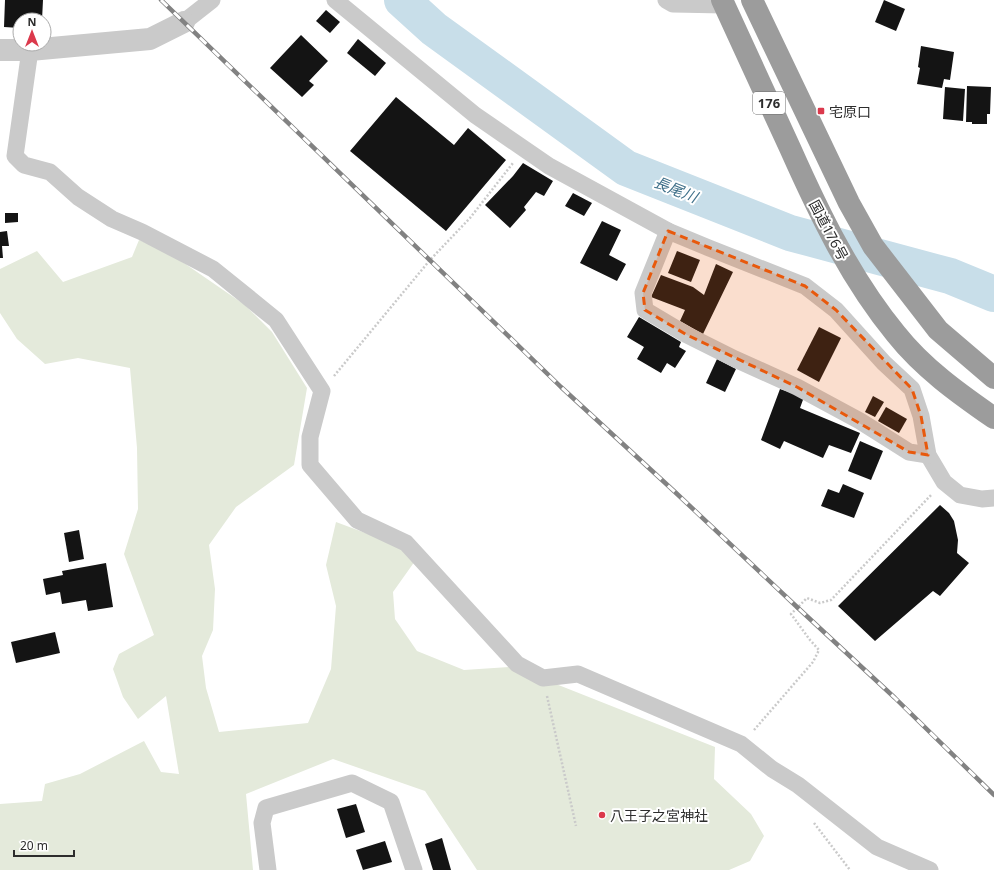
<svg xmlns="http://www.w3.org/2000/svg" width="994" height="870" viewBox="0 0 994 870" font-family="'Noto Sans','Noto Sans JP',sans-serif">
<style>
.green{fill:#e4eadb}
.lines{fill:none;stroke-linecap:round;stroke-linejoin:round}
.river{stroke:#c8dee9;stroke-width:36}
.building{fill:#141414}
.path{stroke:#cacaca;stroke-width:2.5;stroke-dasharray:2 2;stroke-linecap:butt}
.minor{stroke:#cacaca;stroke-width:17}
.tertiary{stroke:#cacaca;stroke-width:22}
.trunk{stroke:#9c9c9c;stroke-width:22}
.rail-casing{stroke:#828282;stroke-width:4.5}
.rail{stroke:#fff;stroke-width:3;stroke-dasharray:9;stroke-linecap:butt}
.marked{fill:#e8590c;fill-opacity:0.2;stroke:#e8590c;stroke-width:3;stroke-dasharray:8 5;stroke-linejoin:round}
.poi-dot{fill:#db394c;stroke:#fff;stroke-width:1.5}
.labels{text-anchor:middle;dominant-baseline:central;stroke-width:4;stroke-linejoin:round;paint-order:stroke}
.shield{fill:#fff;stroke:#6c6c6c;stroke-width:1}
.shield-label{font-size:13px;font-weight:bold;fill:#2d2d2d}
.poi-label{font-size:14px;fill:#2d2d2d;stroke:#fff;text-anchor:start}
.street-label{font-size:14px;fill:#2d2d2d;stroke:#fff}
.water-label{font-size:15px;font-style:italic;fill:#40718a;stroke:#fff}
</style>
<rect width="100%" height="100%" fill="#fff"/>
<path class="green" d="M139 240 168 252 245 305 272 332 307 388 294 465 236 507 209 545 215 589 213 630 202 656 206 688 219 732 308 723 331 669 336 606 326 565 336 522 403 547 415 561 393 592 395 619 417 651 464 670 509 667 561 686 715 747 714 779 751 814 764 836 750 861 729 870H477L425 791 333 759 246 794 253 870H0V804L42 801 45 784 80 774 144 741 161 772 179 774 166 696 138 719 123 697 113 669 119 654 154 635 124 554 138 509 137 448 130 368 78 358 45 364 17 339 0 313V269L37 251 63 282 132 257Z"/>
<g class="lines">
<path class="river" d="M402 0 434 29 626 168 790 233 950 276 994 294"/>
</g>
<g class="building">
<path d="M5 0H43L42 20H20V28L4 27Z"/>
<path d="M884 0 905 9 896 31 875 22Z"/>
<path d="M326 10 340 22 330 33 316 21Z"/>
<path d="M301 35 328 61 309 81 314 85 302 97 270 68Z"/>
<path d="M358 39 386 63 375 76 347 53Z"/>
<path d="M921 46 954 52 950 80 944 79 942 88 917 84 920 68 918 67Z"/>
<path d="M967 86 991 87 990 114H987V124H972V122H966Z"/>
<path d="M945 87 965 89 963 121 943 119Z"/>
<path d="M396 97 454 145 468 128 506 160 446 231 350 151Z"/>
<path d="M523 163 553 181 544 196 536 192 524 207 526 210 510 228 485 205 513 176Z"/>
<path d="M573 193 592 203 584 216 565 206Z"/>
<path d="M5 213H18V222L5 223Z"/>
<path d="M602 221 621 230 609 255 626 264 617 281 580 263Z"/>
<path d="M7 231 9 246H2L3 258H0V232Z"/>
<path d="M677 251 700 260 691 282 668 273Z"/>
<path d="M716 264 733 272 703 334 680 321 685 310 651 297 661 275 693 287 704 295Z"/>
<path d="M639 317 681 342 679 347 686 351 675 368 667 363 661 373 637 359 644 347 627 337Z"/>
<path d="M819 327 841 338 819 382 797 370Z"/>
<path d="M717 359 736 369 725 392 706 383Z"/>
<path d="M780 389 804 397 800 408 860 433 851 453 829 445 823 458 784 441 780 449 761 440Z"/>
<path d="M873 396 884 402 875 417 865 412Z"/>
<path d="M886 407 907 419 899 433 878 421Z"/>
<path d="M860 441 883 451 871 480 848 471Z"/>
<path d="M843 484 864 493 854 518 821 506 828 489 839 493Z"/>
<path d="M940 505 949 513 954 521 958 540 957 553 969 563 940 596 933 591 875 641 838 606Z"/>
<path d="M79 530 84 559 69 562 64 533Z"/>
<path d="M106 563 113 607 88 611 86 600 62 604 60 592 46 595 43 579 63 575 62 571Z"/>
<path d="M55 632 60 653 16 663 11 642Z"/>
<path d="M356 804 365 832 346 838 337 809Z"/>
<path d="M442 838 451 870H433L425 844Z"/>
<path d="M385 841 392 862 363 870 356 850Z"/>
</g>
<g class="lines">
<g class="path">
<path d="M334 376 430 260 470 218 513 163"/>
<path d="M547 696 576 826"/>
<path d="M754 730 813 662 819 650 810 640 791 614 807 598 820 603 831 600 932 494"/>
<path d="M814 823 850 870"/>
</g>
<g class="minor">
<path d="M335 0 475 115 549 166 668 231 709 248 805 286 836 310 884 363 912 389 921 416 928 455 944 482 960 495 982 499 994 498"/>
<path d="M666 0 673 4 724 5"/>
<path d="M184 22 212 0"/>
<path d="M30 50 15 156 24 165 50 172 78 197 112 219 142 232 213 269 276 320 322 391 310 437V465L357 520 406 543 517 664 543 678 578 674 741 744 772 769 798 785 877 847 930 870"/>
<path d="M668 231 643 293 645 310 687 335 735 359 797 387 860 421 909 452 928 455"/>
<path d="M268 870 262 823 266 808 352 783 391 802 414 870"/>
</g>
<path class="tertiary" d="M0 50H30L150 39 184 22"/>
<g class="trunk">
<path d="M722 0C745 49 767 99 790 148 819 213 850 278 896 334 923 368 958 393 994 418"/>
<path d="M752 0 849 203 873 246 938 330 994 378"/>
</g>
<defs>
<path id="rail" d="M161 0 561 387 675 492 797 607 895 698 994 795"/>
</defs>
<use href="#rail" class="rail-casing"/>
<use href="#rail" class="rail"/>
</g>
<path class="marked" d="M668 231 805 286 836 310 912 389 921 416 928 455 909 452 797 387 687 335 645 310 643 293Z"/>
<g class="poi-dot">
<rect x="817" y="107" width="8" height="8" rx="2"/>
<circle cx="602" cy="815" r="4"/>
</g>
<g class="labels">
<rect class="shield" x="753" y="92" width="32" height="22" rx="3"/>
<g class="shield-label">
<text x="769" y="103">176</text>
</g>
<g class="poi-label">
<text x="829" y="111">宅原口</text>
<text x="610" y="815">八王子之宮神社</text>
</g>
<g class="street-label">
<text transform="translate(829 230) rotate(62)">国道176号</text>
</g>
<g class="water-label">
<text transform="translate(676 189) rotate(22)">長尾川</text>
</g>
</g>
<g transform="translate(32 32)"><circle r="19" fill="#ffffff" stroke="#ababab"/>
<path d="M0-3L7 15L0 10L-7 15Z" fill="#db394c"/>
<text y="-6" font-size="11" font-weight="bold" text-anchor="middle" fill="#2d2d2d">N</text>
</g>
<path d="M14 850v6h60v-6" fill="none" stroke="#2d2d2d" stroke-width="2"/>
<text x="20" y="850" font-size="12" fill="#2d2d2d" stroke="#ffffff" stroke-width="3" paint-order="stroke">20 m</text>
</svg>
